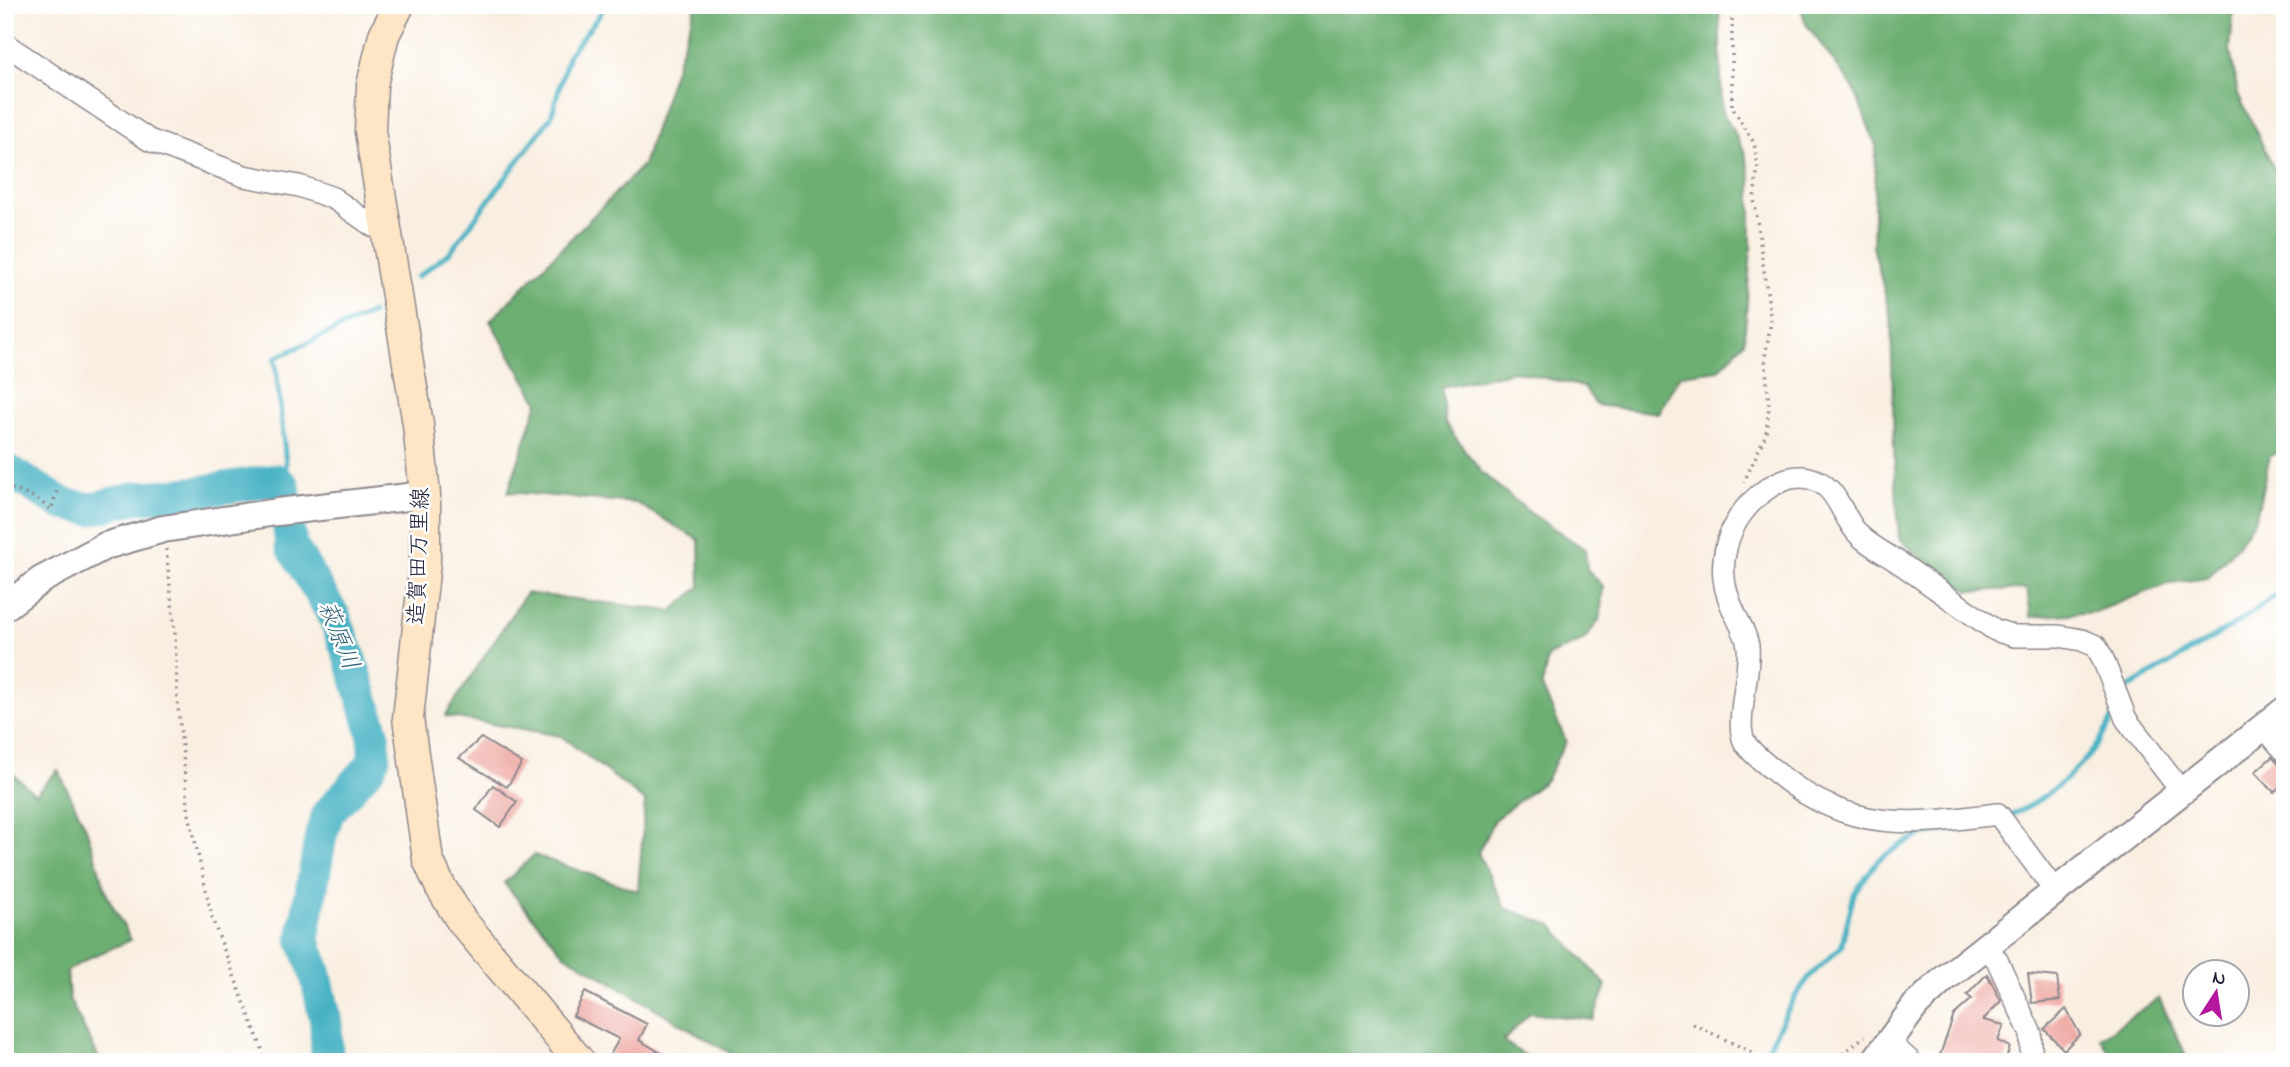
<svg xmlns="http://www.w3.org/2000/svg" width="2290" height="1067" viewBox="0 0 2290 1067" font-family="'Indie Flower','Klee One',sans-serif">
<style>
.forest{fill:#6caf72;stroke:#476856;stroke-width:2}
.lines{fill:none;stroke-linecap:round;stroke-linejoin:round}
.stream{stroke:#46b2c4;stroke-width:5}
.river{stroke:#46b2c4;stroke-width:33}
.building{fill:#eea59e}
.minor-casing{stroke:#8e888e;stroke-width:24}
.tertiary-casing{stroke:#8e888e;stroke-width:30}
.secondary-casing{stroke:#8e888e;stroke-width:33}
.path{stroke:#8e888e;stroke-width:3.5;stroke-dasharray:2 5;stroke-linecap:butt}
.minor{stroke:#fff;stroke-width:21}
.tertiary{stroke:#fff;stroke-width:26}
.secondary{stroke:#fde5c5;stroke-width:30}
.labels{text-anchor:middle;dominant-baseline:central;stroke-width:5;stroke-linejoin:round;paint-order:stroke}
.street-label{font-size:23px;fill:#22223b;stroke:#fff}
.water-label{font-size:24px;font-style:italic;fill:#326379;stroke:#fff}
</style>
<rect width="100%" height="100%" fill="#fff"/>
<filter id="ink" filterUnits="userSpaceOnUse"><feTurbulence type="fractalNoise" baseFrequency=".0143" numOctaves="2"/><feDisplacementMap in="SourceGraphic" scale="14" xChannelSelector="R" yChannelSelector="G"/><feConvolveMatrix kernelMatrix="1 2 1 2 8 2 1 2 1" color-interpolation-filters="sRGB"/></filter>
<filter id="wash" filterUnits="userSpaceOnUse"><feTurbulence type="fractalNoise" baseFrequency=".00686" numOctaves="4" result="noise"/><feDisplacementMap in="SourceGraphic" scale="28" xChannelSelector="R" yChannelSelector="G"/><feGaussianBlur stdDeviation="1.57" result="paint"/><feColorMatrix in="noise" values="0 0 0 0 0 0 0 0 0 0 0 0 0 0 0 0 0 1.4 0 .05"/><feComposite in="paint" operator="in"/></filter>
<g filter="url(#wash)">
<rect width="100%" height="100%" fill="#f9efe1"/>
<g class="forest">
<path d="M696 5H1719L1722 111 1745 152 1751 181V249L1744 342 1719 370 1680 375 1658 413 1596 405 1584 387 1515 371 1441 387 1445 423 1482 473 1529 512 1585 549 1587 569 1603 586 1600 619 1584 640 1548 656 1542 687 1566 741 1546 780 1494 820 1478 853 1505 908 1552 925 1606 985 1593 1020 1530 1013 1503 1041 1535 1062H745L564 954 504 883 534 855 638 891 645 801 561 736 445 716 526 593 672 611 700 587 699 540 636 503 508 492 538 402 490 321 643 165Z"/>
<path d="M1800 5H2234L2230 49 2238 94 2278 177 2285 184V450L2270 456 2256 517 2237 546 2208 578 2170 583 2095 612 2031 617 2027 589 1970 591 1935 572 1899 538 1894 452 1891 318 1873 247 1876 146 1854 89 1806 24Z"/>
<path d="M5 767 35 794 58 770 86 828 108 897 131 940 91 957 67 971 69 999 101 1062H5Z"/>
<path d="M2159 998 2188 1060 2193 1062H2116L2100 1038Z"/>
</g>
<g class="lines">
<g class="stream">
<path d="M417 277 450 252 551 117 569 54 599 16 605 5"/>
<path d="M284 487 286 463 275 358 372 313"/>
<path d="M2123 693 2125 690 2239 622 2285 589"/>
<path d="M2007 817C2053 797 2096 758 2115 712"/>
<path d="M1765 1062 1769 1046 1794 998 1810 976 1841 947 1854 894 1877 861 1901 845 1921 835 1964 828"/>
</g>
<path class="river" d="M5 469 63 504 91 509 134 498 192 493 276 480 284 487 291 545 334 616 352 663 374 736V759L369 768 328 813 321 835 303 939 315 971 326 1022 327 1062"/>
</g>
<g id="blocks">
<g class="building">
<path d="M481 738 522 763 507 787 459 758Z"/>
<path d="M2272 757 2285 771V782L2274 792 2255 772Z"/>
<path d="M493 785 517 802 500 827 476 810Z"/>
<path d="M1987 974 2001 1001 1983 1020 2004 1025 1998 1041 2010 1047 2005 1062H1948L1939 1058 1954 1015 1972 999 1967 995Z"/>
<path d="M2028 974 2057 977 2060 1000 2032 1003Z"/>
<path d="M585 992 647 1024 639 1040 677 1062H606L619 1039 573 1016Z"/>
<path d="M2066 1009 2080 1034 2064 1050 2044 1029Z"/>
</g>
</g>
</g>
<g filter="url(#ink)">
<use href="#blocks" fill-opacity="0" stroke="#8e888e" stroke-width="2"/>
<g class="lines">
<defs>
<g id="minor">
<path d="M5 44 149 140 244 176 299 186 333 198 373 226 385 225"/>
<path d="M2264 727 2285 752"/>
<path d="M2055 891 1998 814C1914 824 1854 834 1782 777 1772 769 1749 752 1744 741 1735 721 1751 672 1748 646 1746 631 1735 617 1730 602 1715 565 1727 523 1757 497 1771 484 1790 474 1809 478 1839 485 1841 518 1860 536 1873 548 1890 556 1904 566 1934 587 1964 609 1995 630L2014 636H2059L2082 640 2096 646 2103 659 2126 719 2181 791"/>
<path d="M1985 946 1997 960 2031 1034V1062"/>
<path d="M1888 1041 1911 1062"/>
</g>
<g id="tertiary">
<path d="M5 607 41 580 105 546 163 529 277 512 425 495"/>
<path d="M1874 1062 1916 1005 1943 980 2285 710"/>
</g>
<path id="secondary" d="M399 5 384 35 372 85 370 131 418 424 425 495V563L408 718 428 860 440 886 461 920 580 1062"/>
</defs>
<use href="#minor" class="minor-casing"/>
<use href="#tertiary" class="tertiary-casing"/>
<use href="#secondary" class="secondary-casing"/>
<g class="path">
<path d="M1732 5V107L1754 143 1758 165 1754 199 1771 321 1765 357 1769 407 1766 434 1744 482"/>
<path d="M5 486 36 498 51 510 57 491"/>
<path d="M166 549 175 632 177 697 189 814 213 921 267 1062"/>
<path d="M1693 1024 1753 1053 1754 1060"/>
<path d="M1754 1060 1774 1058 1835 1060 1865 1036"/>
</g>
<use href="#minor" class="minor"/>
<use href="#tertiary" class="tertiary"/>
<use href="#secondary" class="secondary"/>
</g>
</g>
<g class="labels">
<g class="street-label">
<text transform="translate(420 556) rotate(-88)">造賀田万里線</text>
</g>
<g class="water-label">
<text transform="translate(337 636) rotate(68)">萩原川</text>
</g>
</g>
<rect width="2290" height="1067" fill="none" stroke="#fff" stroke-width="28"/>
<g transform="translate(2216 993) rotate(12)"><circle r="33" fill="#ffffff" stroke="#a7a7b1" stroke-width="2"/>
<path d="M0-5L12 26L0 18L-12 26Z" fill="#b5179e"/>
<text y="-10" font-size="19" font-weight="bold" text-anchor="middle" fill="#22223b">N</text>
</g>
</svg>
